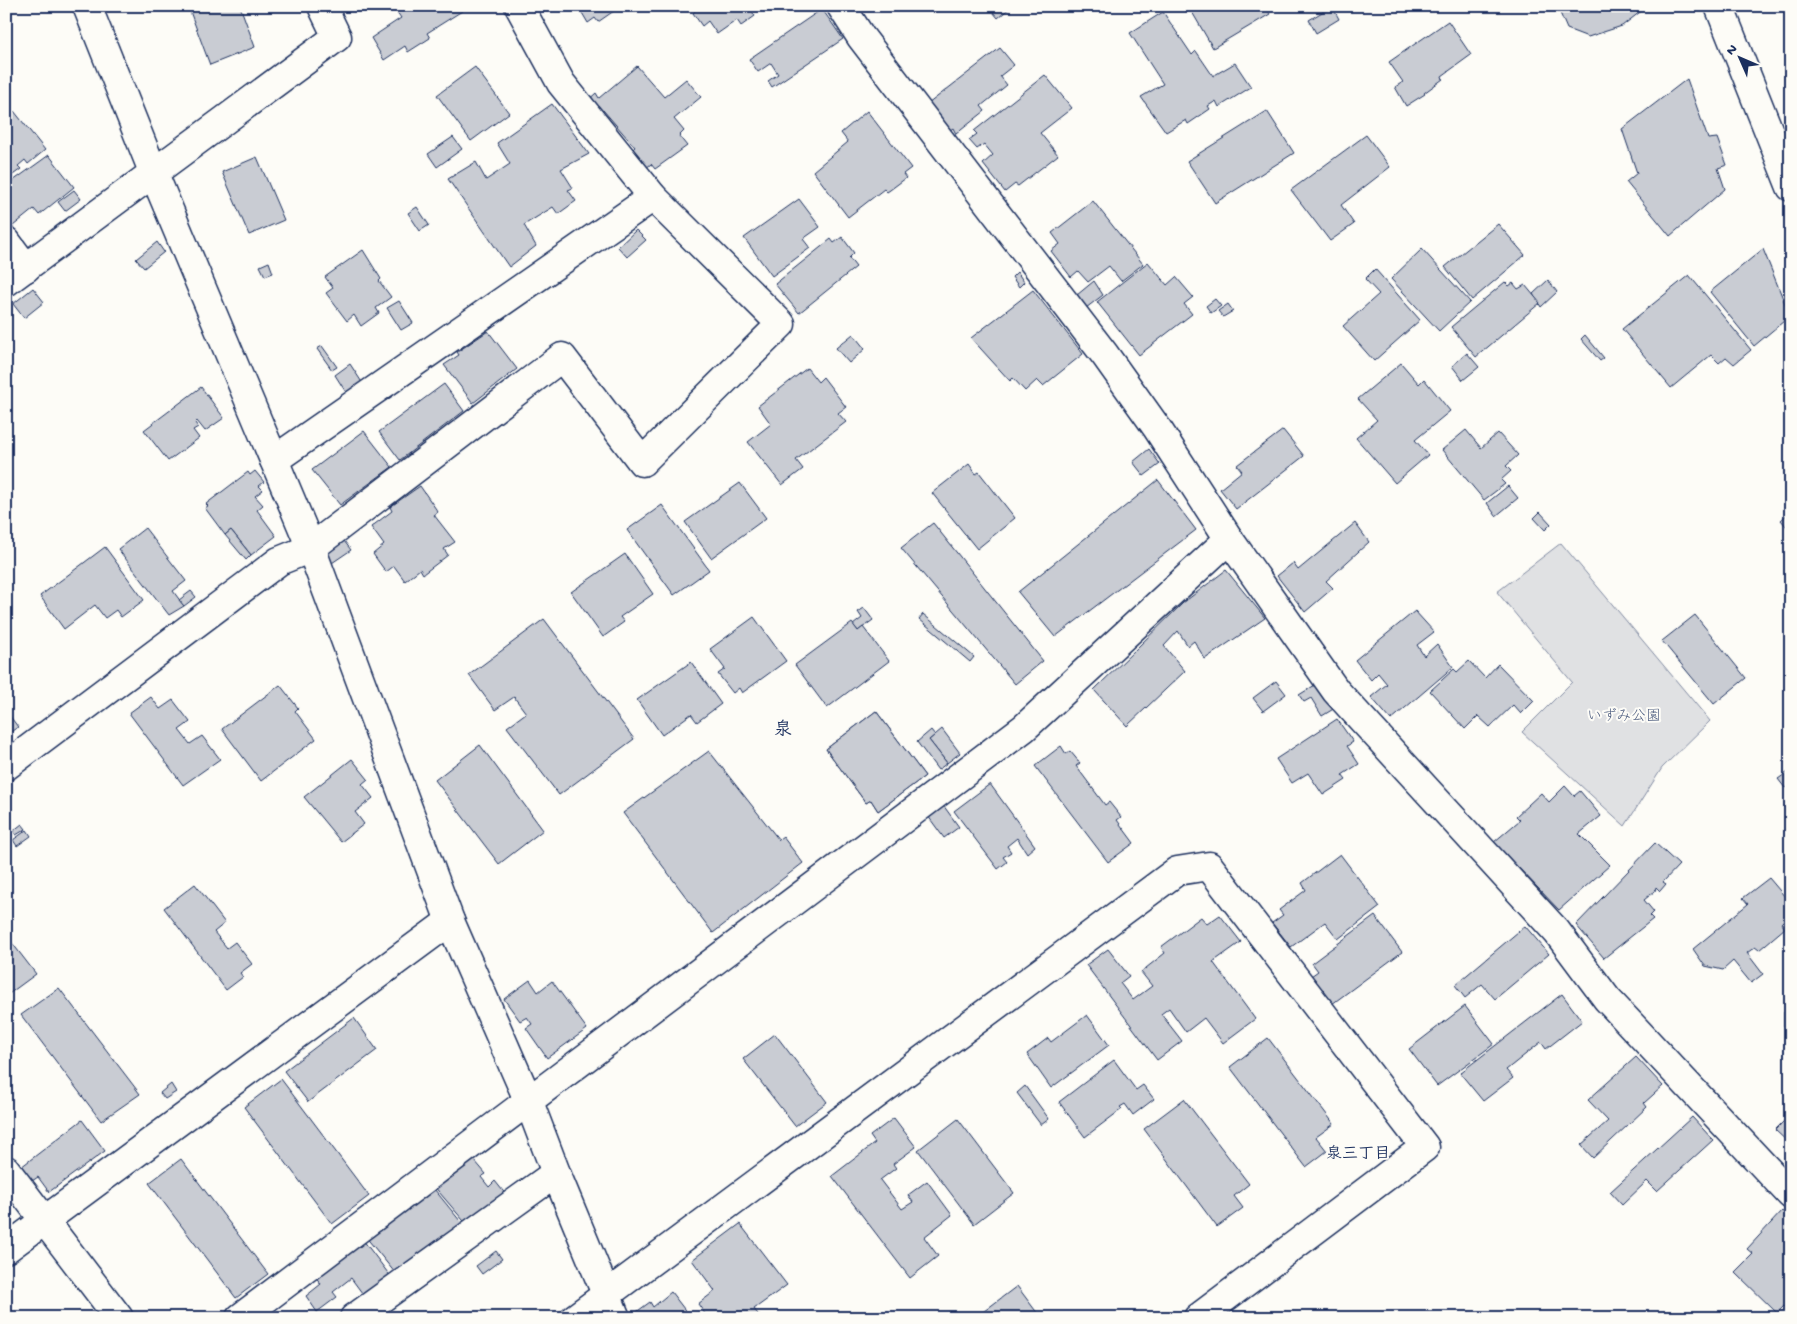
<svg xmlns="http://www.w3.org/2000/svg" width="1797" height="1324" viewBox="0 0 1797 1324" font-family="'Gochi Hand','Klee One',sans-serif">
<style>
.green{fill:#e0e1e3;stroke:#7e88a0}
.building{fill:#c9ccd3;stroke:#1b2f5e}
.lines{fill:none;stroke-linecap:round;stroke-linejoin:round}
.street-casing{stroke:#1b2f5e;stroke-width:31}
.highway-casing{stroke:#1b2f5e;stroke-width:31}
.street{stroke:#fdfcf7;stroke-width:28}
.highway{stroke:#fdfcf7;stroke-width:28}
.labels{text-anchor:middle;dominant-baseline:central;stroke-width:4;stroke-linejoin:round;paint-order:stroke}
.park-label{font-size:15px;fill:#4c5c7f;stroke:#fdfcf7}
.neighbourhood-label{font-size:16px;font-weight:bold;fill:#1b2f5e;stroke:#fdfcf7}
.quarter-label{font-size:18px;font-weight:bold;fill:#1b2f5e;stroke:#fdfcf7}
</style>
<rect width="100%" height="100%" fill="#fdfcf7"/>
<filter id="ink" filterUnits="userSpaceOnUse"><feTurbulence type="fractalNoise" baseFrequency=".02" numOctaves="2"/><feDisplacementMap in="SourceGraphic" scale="10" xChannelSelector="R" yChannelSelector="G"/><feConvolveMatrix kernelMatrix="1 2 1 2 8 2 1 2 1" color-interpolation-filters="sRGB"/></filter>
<g filter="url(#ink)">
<path class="green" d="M1561 543 1710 721 1662 768 1625 826 1522 732 1572 682 1497 592Z"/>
<g class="building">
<path d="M188 6H240L255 47 210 65Z"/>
<path d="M393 6H459L462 11 427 33 430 38 408 52 405 46 384 60 371 38 401 18Z"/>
<path d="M578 6H621L598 22 595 18 588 23Z"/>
<path d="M697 6H756L751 10 755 16 741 26 737 20 717 34 708 21 702 26 693 13 698 8Z"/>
<path d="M988 6H1012L998 18Z"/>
<path d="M1202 6H1265L1270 14 1213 48 1192 12Z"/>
<path d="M1332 6 1339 19 1316 33 1309 20Z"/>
<path d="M1557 6H1643L1644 9 1622 26 1588 37 1567 29Z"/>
<path d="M822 9 843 39 772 87 768 81 778 74 771 63 758 72 749 59Z"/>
<path d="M1163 12 1192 55 1196 51 1213 76 1235 63 1251 87 1219 107 1216 101 1208 106 1210 109 1188 124 1186 120 1166 132 1141 97 1163 84 1130 33Z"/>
<path d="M1448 21 1471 55 1442 76 1443 79 1424 93 1425 94 1406 106 1395 87 1403 82 1389 62Z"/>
<path d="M1000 48 1014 65 1000 76 1007 85 981 106 985 111 956 134 953 128 949 131 928 104Z"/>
<path d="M637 66 664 97 686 79 701 97 674 119 684 131 679 136 687 146 655 169 651 164 645 169 631 151 635 147 603 110 597 115 586 102 596 93 599 98Z"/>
<path d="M475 67 509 113 471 141 437 95Z"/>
<path d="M1045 75 1072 108 1040 133 1058 155 1018 186 1015 184 1005 192 983 164 993 155 984 144 977 149 969 140 977 134 974 131Z"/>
<path d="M1687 79 1708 139 1717 138 1727 165 1718 168 1725 189 1670 236 1626 182 1637 173 1622 129Z"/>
<path d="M552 104 589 154 561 169 573 188 568 190 576 201 558 214 553 207 524 225 536 246 509 267 448 179 476 162 486 180 510 164 497 143Z"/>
<path d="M14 111 45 150 28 164 25 160 18 166 21 169 6 180V118Z"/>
<path d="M867 111 911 168 903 174 906 178 890 190 887 192 884 189 848 217 813 171 848 142 841 133Z"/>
<path d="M1267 111 1294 153 1215 203 1187 161Z"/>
<path d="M1366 135 1390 167 1341 205 1354 224 1330 241 1291 190Z"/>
<path d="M453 137 462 149 437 167 428 154Z"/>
<path d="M49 155 74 187 39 215 34 209 13 226 6 216V186Z"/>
<path d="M257 157 284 220 249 235 222 172Z"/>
<path d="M74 190 81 199 65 211 58 202Z"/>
<path d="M799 199 820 227 803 239 810 248 772 276 744 238Z"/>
<path d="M1093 201 1143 264 1121 281 1109 266 1088 282 1078 271 1071 277 1051 251 1060 244 1052 233Z"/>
<path d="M417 207 429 225 420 231 408 213Z"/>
<path d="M1498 224 1525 255 1472 300 1445 267Z"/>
<path d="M636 230 646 240 627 257 618 247Z"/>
<path d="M842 237 854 253 849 258 856 267 799 313 775 284 831 239 834 243Z"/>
<path d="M157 242 164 252 144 268 136 259Z"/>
<path d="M1422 249 1470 302 1439 331 1391 279Z"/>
<path d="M1763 249 1790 316 1754 346 1710 292Z"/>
<path d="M363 250 381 279 379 281 391 297 376 308 379 313 361 326 354 315 347 321 326 293 333 288 325 277Z"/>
<path d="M269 262 273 273 265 276 260 266Z"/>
<path d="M1148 262 1167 285 1176 277 1193 297 1184 304 1192 314 1139 355 1097 302Z"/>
<path d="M1375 269 1420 320 1374 361 1343 326 1379 294 1365 279Z"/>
<path d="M1017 272 1024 282 1019 287 1012 277Z"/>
<path d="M1689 275 1751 350 1734 364 1726 357 1719 363 1711 355 1671 388 1622 329Z"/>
<path d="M1548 280 1557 292 1541 307 1533 294Z"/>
<path d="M1094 281 1103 295 1086 308 1077 295Z"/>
<path d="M1505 282 1509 286 1513 283 1518 289 1525 285 1540 303 1476 357 1451 327Z"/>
<path d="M33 288 44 302 24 318 13 304Z"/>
<path d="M1033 290 1083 354 1043 386 1037 380 1025 391 1013 378 1010 381 971 338Z"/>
<path d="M1215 299 1221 306 1211 313 1206 306Z"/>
<path d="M399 301 413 323 401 330 387 308Z"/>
<path d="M1228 304 1233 311 1223 317 1218 311Z"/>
<path d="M488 331 517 369 473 403 444 365 459 355 457 352Z"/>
<path d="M853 334 865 349 849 363 836 348Z"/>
<path d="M1585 335 1604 358 1600 361 1581 339Z"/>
<path d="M322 346 337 367 332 370 317 349Z"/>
<path d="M1467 353 1479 367 1463 380 1452 366Z"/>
<path d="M1401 363 1419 384 1424 379 1450 411 1415 440 1428 455 1395 483 1356 438 1377 420 1358 399Z"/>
<path d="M350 364 365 387 349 397 335 375Z"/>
<path d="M807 368 818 382 823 377 846 407 838 413 846 422 796 460 803 469 782 485 748 442 771 424 758 406Z"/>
<path d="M444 384 464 411 400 460 379 432Z"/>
<path d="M201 387 224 418 205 431 197 421 195 423 198 427 193 430 199 438 168 461 144 430Z"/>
<path d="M1283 430 1304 456 1236 509 1220 489 1242 471 1237 465Z"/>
<path d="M1466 430 1481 448 1498 433 1518 455 1506 466 1511 471 1501 480 1505 484 1484 500 1442 450Z"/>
<path d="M364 431 392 467 340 505 312 470Z"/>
<path d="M1149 449 1160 464 1144 476 1133 462Z"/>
<path d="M969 464 976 474 979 472 1015 518 977 549 932 493Z"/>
<path d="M255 471 264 482 259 486 263 490 255 496 263 505 257 510 276 536 251 555 231 530 225 535 205 508 208 506 206 504 248 472 250 475Z"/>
<path d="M1158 480 1196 530 1055 637 1018 592Z"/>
<path d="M740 483 766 518 711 558 685 522Z"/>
<path d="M420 486 438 512 434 515 455 542 444 549 448 555 423 574 420 569 405 581 394 566 386 572 373 554 384 545 371 527 392 511 390 507Z"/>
<path d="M1508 486 1518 498 1496 516 1487 503Z"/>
<path d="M662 505 709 570 674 595 627 530Z"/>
<path d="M1791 511V532L1781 520Z"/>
<path d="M1540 512 1551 524 1545 530 1534 518Z"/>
<path d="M933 523 1043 661 1015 684 901 548Z"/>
<path d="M1355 523 1369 542 1326 581 1333 588 1305 612 1277 576 1293 563 1298 570Z"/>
<path d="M145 528 186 581 173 591 184 606 169 615 118 549Z"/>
<path d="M231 530 251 555 246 560 225 535Z"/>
<path d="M341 537 351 550 329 565 323 550Z"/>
<path d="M105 547 144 600 121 617 116 610 105 618 95 605 64 629 40 596Z"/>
<path d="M625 554 653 594 620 617 624 622 603 637 571 592Z"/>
<path d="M1226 570 1265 618 1205 659 1194 641 1188 646 1178 631 1164 646 1185 671 1127 726 1094 690 1183 603Z"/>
<path d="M191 591 196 597 184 606 179 600Z"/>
<path d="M864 608 873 620 858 631 853 625 862 618 858 612Z"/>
<path d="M1415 611 1434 632 1417 645 1424 656 1437 644 1453 667 1391 720 1371 697 1387 684 1378 673 1371 680 1355 660Z"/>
<path d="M923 614 974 657 970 662 919 619Z"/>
<path d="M1695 615 1746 678 1714 704 1662 641Z"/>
<path d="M754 617 786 661 742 693 739 688 733 693 718 674 725 669 710 649Z"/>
<path d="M544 619 634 739 559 795 507 727 526 713 514 697 495 710 469 675Z"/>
<path d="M852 623 858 631 863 627 889 661 827 708 795 665Z"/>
<path d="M1469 661 1485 678 1498 664 1534 701 1521 714 1513 705 1490 727 1478 716 1465 729 1430 691 1454 669 1457 672Z"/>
<path d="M691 662 721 704 697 722 691 714 662 735 637 700Z"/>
<path d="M1276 681 1286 694 1263 711 1253 698Z"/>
<path d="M280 685 298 708 295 711 316 739 261 781 222 729Z"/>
<path d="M1315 685 1335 708 1322 716 1311 698 1304 702 1299 695Z"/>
<path d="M151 697 160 709 173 700 190 722 179 730 190 744 202 736 220 759 183 785 129 713Z"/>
<path d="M6 711 18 727 6 735Z"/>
<path d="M876 711 925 776 878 811 871 800 866 803 826 749Z"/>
<path d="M876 711 925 776 878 811 871 800 866 803 826 749Z"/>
<path d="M1337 719 1353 742 1347 746 1359 764 1342 775 1346 780 1323 795 1308 773 1292 783 1276 759Z"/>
<path d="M942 729 960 753 947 763 929 740Z"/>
<path d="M931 730 935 735 929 740 947 763 938 770 917 742Z"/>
<path d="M480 745 543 830 499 864 435 780Z"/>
<path d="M1061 746 1066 754 1070 751 1080 763 1076 766 1105 805 1109 802 1121 817 1117 820 1134 843 1108 862 1035 766Z"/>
<path d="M709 751 779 840 783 837 803 863 713 933 623 813Z"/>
<path d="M352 759 368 779 362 784 373 798 355 812 364 824 341 842 304 797Z"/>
<path d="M1791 770V784L1785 788 1778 779Z"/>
<path d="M990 784 1035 846 1027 853 1017 838 1007 846 1011 852 1003 857 1007 862 998 869 954 811Z"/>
<path d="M1565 786 1574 796 1580 791 1601 816 1579 834 1610 865 1559 910 1494 842 1520 820 1516 816 1541 793 1549 802Z"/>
<path d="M943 805 959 827 944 838 928 816Z"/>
<path d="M22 824 26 829 16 835 13 831Z"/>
<path d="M27 830 31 836 17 846 13 840Z"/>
<path d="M1655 843 1679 865 1663 882 1666 884 1660 891 1656 887 1655 891 1644 900 1654 912 1650 916 1653 919 1604 958 1576 925Z"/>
<path d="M1340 854 1380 907 1338 939 1325 922 1291 947 1272 923 1283 915 1279 910 1306 890 1302 883Z"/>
<path d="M1769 878 1791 904V915L1781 923 1785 928 1759 950 1755 947 1747 953 1763 974 1751 983 1733 961 1723 970 1705 966 1693 949 1748 904 1743 898Z"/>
<path d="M195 884 225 923 214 932 227 948 235 942 252 964 240 973 243 977 226 990 164 908Z"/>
<path d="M1220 915 1241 942 1213 962 1255 1019 1223 1043 1204 1018 1186 1032 1169 1008 1161 1014 1182 1041 1157 1060 1086 965 1108 949 1129 976 1120 983 1133 1000 1152 986 1141 972 1165 953 1161 947 1201 917 1207 924Z"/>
<path d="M1375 916 1402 952 1332 1004 1311 976 1318 971 1312 963Z"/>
<path d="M1525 926 1549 954 1495 999 1482 984 1465 998 1455 985Z"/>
<path d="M6 935 36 974 6 996Z"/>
<path d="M530 980 538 992 552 981 587 1029 547 1058 526 1028 532 1024 527 1017 520 1021 504 999Z"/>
<path d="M59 988 140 1094 101 1121 21 1015Z"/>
<path d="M1562 994 1582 1021 1546 1049 1541 1042 1506 1070 1513 1078 1483 1101 1460 1073Z"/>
<path d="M1465 1006 1494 1044 1437 1086 1409 1049Z"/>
<path d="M1791 1008V1031L1790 1027 1784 1026V1012H1791Z"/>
<path d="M1087 1015 1109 1045 1051 1088 1027 1054 1048 1038 1051 1042Z"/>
<path d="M354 1018 377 1050 308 1102 284 1071Z"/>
<path d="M775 1034 827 1102 795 1126 743 1059Z"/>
<path d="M1268 1038 1334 1124 1316 1137 1327 1151 1306 1167 1230 1067Z"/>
<path d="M1636 1057 1663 1086 1644 1103 1647 1107 1593 1158 1581 1145 1608 1121 1588 1100Z"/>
<path d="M1114 1060 1136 1090 1143 1085 1154 1099 1133 1115 1125 1104 1120 1107 1122 1109 1085 1137 1059 1102Z"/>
<path d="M281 1079 369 1196 332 1224 244 1107Z"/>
<path d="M171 1084 176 1092 165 1099 160 1093Z"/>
<path d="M1025 1086 1049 1119 1041 1125 1017 1093Z"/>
<path d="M1184 1099 1249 1184 1234 1196 1243 1208 1217 1227 1144 1129Z"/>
<path d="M1791 1114V1145L1775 1130Z"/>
<path d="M1692 1117 1713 1140 1657 1191 1647 1181 1622 1205 1610 1192Z"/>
<path d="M894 1118 916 1147 893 1164 896 1168 880 1180 902 1209 913 1202 908 1195 927 1181 952 1215 924 1237 938 1256 910 1278 832 1176 875 1143 870 1136Z"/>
<path d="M958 1119 1014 1193 974 1224 918 1150Z"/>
<path d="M82 1120 105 1151 49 1192 38 1177 32 1181 21 1167Z"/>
<path d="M469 1154 486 1174 481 1177 489 1187 495 1181 507 1196 469 1227 433 1185Z"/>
<path d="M181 1159 268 1274 236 1298 149 1183Z"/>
<path d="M430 1184 465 1227 400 1279 365 1236Z"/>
<path d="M1782 1211 1791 1219V1312L1784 1306 1777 1313 1735 1272 1753 1254 1747 1249Z"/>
<path d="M740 1224 787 1285 754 1309 761 1318H708L698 1304 715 1291 692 1260Z"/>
<path d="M360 1236 391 1277 365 1297 351 1278 333 1292 337 1297 317 1312 306 1296 321 1284 312 1272Z"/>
<path d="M496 1251 502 1259 482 1274 476 1266Z"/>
<path d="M1017 1286 1041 1318H975Z"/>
<path d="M671 1292 691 1318H632L631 1316 650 1302 653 1307Z"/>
</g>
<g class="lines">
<defs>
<g id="street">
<path d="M87 6 154 174 311 548 450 921 529 1102 556 1173 616 1318"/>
<path d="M841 6 861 37 1105 355 1157 428 1229 539 1336 691 1557 932 1607 999 1791 1195"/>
<path d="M6 241 26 268"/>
<path d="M6 282 337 37 322 6"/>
<path d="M274 460 653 197"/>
<path d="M6 766 279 561 311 548 562 357 642 462 781 324 653 197 561 83 519 6"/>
<path d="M6 1170 119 1318"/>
<path d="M6 1249 450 921"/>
<path d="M240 1318 1024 728 1229 539"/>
<path d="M354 1318 556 1173"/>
<path d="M575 1318 1177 871 1209 866 1425 1147 1198 1318"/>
</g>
<path id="highway" d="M1719 6 1791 187"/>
</defs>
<use href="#street" class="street-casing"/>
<use href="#highway" class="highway-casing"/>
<use href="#street" class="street"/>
<use href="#highway" class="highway"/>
</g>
</g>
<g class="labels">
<g class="park-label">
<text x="1624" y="717">いずみ公園</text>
</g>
<g class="neighbourhood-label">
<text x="1358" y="1155">泉三丁目</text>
</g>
<g class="quarter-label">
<text x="783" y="730">泉</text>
</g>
</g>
<rect width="1797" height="1324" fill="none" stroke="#fdfcf7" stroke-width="25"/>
<rect x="12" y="12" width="1772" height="1299" fill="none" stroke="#1b2f5e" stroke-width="2" filter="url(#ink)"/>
<g transform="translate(1740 58) rotate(315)" stroke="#fdfcf7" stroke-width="4" paint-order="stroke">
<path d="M0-4L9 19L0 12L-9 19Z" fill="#1b2f5e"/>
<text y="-8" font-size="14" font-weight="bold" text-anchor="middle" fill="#1b2f5e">N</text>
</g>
</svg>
